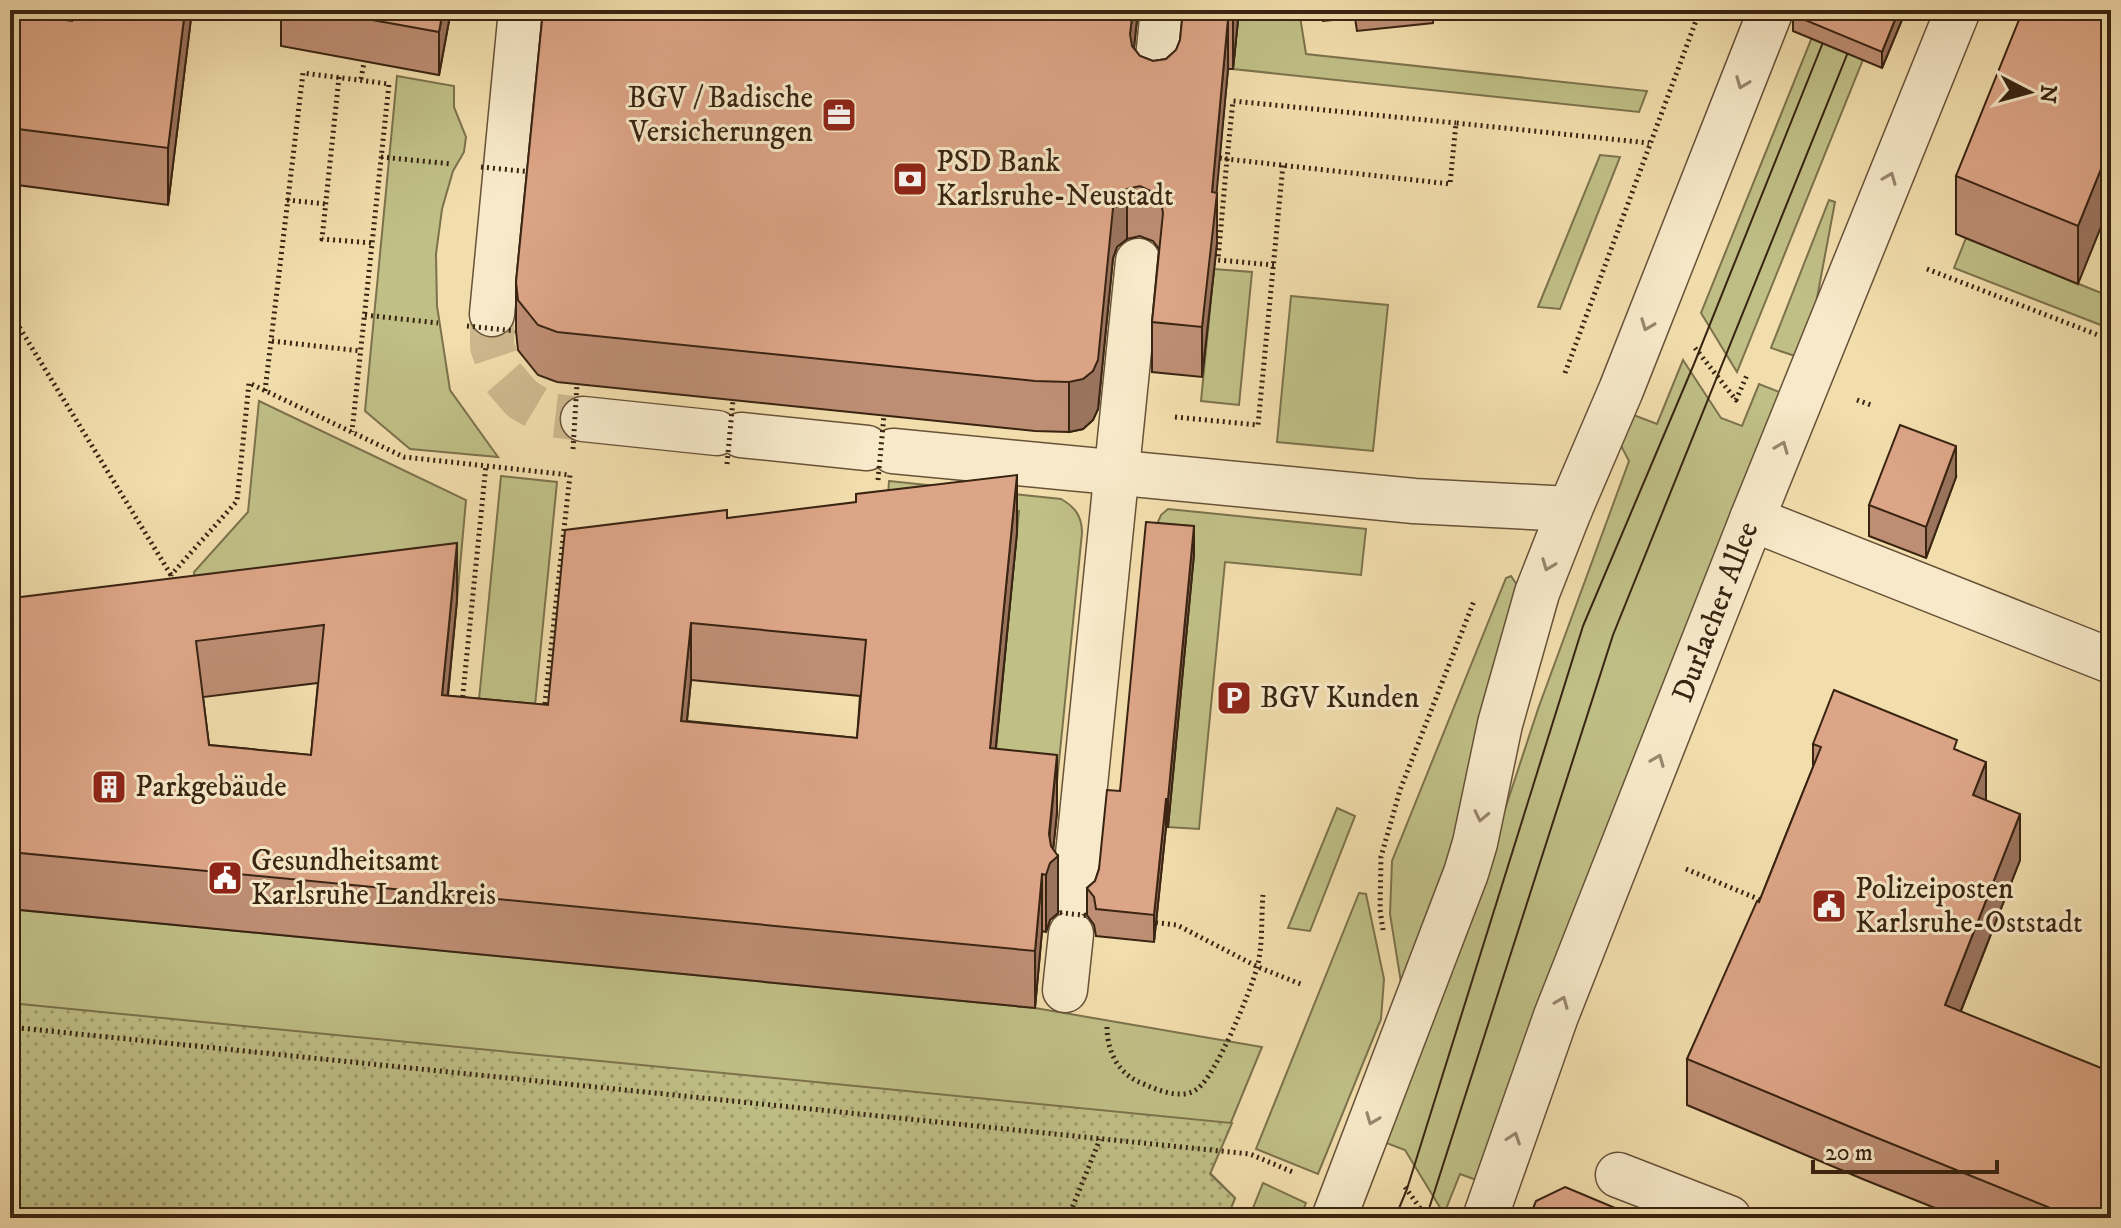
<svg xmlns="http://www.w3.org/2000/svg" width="2121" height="1228" viewBox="0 0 2121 1228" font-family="'IM FELL DW Pica',serif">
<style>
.grass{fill:#bfbf86;stroke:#7c724c;stroke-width:2}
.park{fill:url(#park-dots);stroke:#7c724c;stroke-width:2}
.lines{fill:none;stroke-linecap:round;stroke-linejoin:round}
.minor-tunnel{stroke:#cdb88d;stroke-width:44;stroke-dasharray:44 22;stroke-linecap:butt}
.minor-casing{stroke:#675238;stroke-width:47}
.path{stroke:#392412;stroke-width:5;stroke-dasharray:2 4;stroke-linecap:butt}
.minor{stroke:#f7e9c9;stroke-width:44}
.tram{stroke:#392412;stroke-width:2}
.path-bridge{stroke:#392412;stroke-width:5;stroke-dasharray:2 4;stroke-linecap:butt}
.wall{fill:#be8e74;stroke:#392412;stroke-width:2;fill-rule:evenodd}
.shaded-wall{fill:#9b745e;stroke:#392412;stroke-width:2}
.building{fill:#dda587;stroke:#392412;stroke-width:2;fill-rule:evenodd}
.oneway{stroke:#98866e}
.labels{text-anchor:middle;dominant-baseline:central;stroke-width:6;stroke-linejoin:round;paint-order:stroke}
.poi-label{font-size:30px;fill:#392412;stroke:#f7e9c9;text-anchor:start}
.street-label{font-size:30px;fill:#392412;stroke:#f7e9c9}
</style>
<defs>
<pattern id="park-dots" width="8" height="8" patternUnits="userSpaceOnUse" patternTransform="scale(2)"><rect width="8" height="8" fill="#bfbf86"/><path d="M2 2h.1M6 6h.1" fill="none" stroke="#9c9b6c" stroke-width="1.8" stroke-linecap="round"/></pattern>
</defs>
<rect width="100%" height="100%" fill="#f2ddac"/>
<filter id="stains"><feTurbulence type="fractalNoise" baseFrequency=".0025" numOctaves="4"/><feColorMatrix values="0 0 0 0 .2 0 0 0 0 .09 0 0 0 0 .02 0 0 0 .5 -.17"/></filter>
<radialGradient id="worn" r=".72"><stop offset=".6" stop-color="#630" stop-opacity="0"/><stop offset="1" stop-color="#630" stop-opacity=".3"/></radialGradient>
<g class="grass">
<path d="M1239 10H1299L1306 54 1647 91 1639 112 1233 69Z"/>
<path d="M1823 10H1883L1737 372 1701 313Z"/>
<path d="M397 76 454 86V107L466 137 464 152 453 171 442 209 436 254 437 306 450 390 498 457 410 449 365 411Z"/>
<path d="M1600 155 1620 157 1560 309 1538 307Z"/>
<path d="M1829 200 1835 202 1814 314 1798 357 1771 348Z"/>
<path d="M1966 238 2111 297V329L1954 268Z"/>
<path d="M1214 269 1252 272 1239 405 1201 401Z"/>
<path d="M1291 296 1388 305 1373 451 1277 442Z"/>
<path d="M1683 360 1721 418 1742 426 1759 384 1782 393 1482 1182 1460 1174 1444 1214 1405 1150 1381 1141 1462 940 1538 709 1629 461 1619 442 1631 414 1657 424Z"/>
<path d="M259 401 466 500 457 600 201 632 194 572 248 512Z"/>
<path d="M501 476 557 482 532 736 476 730Z"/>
<path d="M889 481 1061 499C1075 507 1082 516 1082 533L1054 811 990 805 1019 511 888 496Z"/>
<path d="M1168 509 1366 529 1361 575 1225 562 1199 829 1168 827 1146 549 1161 515Z"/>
<path d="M1511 576 1525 597 1455 853 1403 995 1390 914 1392 861 1506 578Z"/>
<path d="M1337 808 1355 816 1310 931 1288 928Z"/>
<path d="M1359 893 1366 894 1384 979 1381 1019 1318 1174 1256 1149Z"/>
<path d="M10 909 1035 1008 1262 1047 1210 1173 1235 1198 1227 1218H10Z"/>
<path d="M1263 1183 1306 1203 1300 1218H1249Z"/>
</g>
<path class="park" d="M10 1003 1232 1123 1210 1174 1235 1198 1227 1218H10Z"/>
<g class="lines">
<path class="minor-tunnel" d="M492 314V346L502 376 522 399 549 415 583 419"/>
<defs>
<g id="minor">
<path d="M1155 86 1163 10"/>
<path d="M492 314 521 10"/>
<path d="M583 419 717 433"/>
<path d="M741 435 867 448"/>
<path d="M893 451 1414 501 1570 509"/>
<path d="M1752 519 2111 661"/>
<path d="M1074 894 1138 261"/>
<path d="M1065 990 1071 934"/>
<path d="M1618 1175 1729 1218"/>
<path d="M1334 1218 1466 873 1475 843 1500 724 1537 593 1570 509 1621 390 1771 10"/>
<path d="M1485 1218 1556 1016 1752 519 1958 10"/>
</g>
</defs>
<use href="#minor" class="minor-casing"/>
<g class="path">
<path d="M339 77 322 239 372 243"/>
<path d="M361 79 365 57"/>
<path d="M381 157 452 164"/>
<path d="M1214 157 1227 159 1233 101 1456 123"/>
<path d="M287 200 326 204"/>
<path d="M1274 265 1218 260 1227 159 1450 184 1456 123 1649 143"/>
<path d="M1927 269 2111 340"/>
<path d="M10 312 171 575"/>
<path d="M365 315 438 323"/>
<path d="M272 341 361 351"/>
<path d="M1695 348 1736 400 1747 375"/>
<path d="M1565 373 1700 10"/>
<path d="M265 391 303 73 389 84 352 432"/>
<path d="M1857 400 1871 405"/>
<path d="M1175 417 1258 425 1283 165"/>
<path d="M172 582 171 575 237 501 249 383 404 457 570 475 544 712"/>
<path d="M462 703 486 465"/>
<path d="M1686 869 1763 901"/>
<path d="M1150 922 1177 925 1258 967 1303 985"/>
<path d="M1383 930 1380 910 1381 857 1400 790 1474 601"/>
<path d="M10 1027 1250 1154 1295 1173"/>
<path d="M1107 1027C1107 1050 1117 1072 1139 1082 1155 1089 1181 1101 1197 1089 1216 1076 1250 992 1257 968 1263 946 1261 918 1263 895"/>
<path d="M1405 1187 1427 1218"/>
<path d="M1068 1218 1100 1139"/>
</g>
<use href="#minor" class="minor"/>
<g class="tram">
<path d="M1395 1218 1407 1189 1583 626 1694 364 1836 10"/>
<path d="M1426 1218 1613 635 1865 10"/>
</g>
<g class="path-bridge">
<path d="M497 12 547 16"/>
<path d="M481 167 532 172"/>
<path d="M467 326 516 331"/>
<path d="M573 449 577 384"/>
<path d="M727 464 733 400"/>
<path d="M878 480 884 415"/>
<path d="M1054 912 1091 916"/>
</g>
</g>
<g class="wall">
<path d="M74 10H192L168 205 10 184V13L72 21Z"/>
<path d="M281 10H451L439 75 281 46Z"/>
<path d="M543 10H1138L1134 48 1140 56 1153 61 1166 59 1176 50 1180 40 1183 10H1239L1233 69H1228L1216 193 1217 243 1202 377 1152 372V322L1159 249 1153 241 1140 236 1127 239 1117 247 1113 258 1098 409 1093 420 1083 429 1069 432 1035 431 557 382 538 375 518 350 516 331V282Z"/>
<path d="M1322 10H1436H1433V23L1357 31 1355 18 1323 21Z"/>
<path d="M1795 10H1906L1882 68 1793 31V15Z"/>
<path d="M2111 10 2078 284 1956 234V176Z"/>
<path d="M1956 477 1926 558 1869 536V505Z"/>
<path d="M727 518 1017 532 996 748 1057 812 1053 850 1058 913 1050 920 1046 932 1042 931 1035 1008 10 909V626L457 600 448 696 548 705ZM691 680 860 696 857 738 687 721ZM318 683 311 755 209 745 203 697Z"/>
<path d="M1194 554 1168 827H1166L1154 942 1096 936 1094 925 1087 915V888L1095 881 1099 869 1120 791Z"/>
<path d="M1813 744 1957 750 2020 860 1961 1011 2111 1218H1960L1865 1180 1687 1105V1059L1759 902 1813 767Z"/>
</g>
<g class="shaded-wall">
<path d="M185 10H192L168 205V148Z"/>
<path d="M443 10H451L439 75V32Z"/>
<path d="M1133 10H1138L1130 83V34Z"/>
<path d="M1234 10H1239L1233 69V20Z"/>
<path d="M1899 10H1906L1882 68V52Z"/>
<path d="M1228 19V69L1215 210 1217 193V243L1202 377V327L1212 192Z"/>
<path d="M2111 144V202L2078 284V226Z"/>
<path d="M1127 189V239L1117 247 1113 258 1098 409 1093 420 1083 429 1069 432V382L1113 208 1117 197Z"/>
<path d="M1956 446V477L1926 558V527Z"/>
<path d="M1017 475V532L990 805V748Z"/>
<path d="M1194 526V554L1168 827V799Z"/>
<path d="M457 543V600L442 752V695Z"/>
<path d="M691 623V680L681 778V721Z"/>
<path d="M1057 755V812L1052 861 1058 856V913L1050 920 1046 932V875Z"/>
<path d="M1986 762V808L1973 795Z"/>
<path d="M1166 799V827L1154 942V915Z"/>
<path d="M2020 814V860L1945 1051V1005Z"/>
<path d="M1042 874V931L1035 1008V951Z"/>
</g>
<g class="building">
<path d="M74 10H185L168 148 10 128V13L72 21Z"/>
<path d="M317 10H443L439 32Z"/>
<path d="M543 10H1133L1130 34 1132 46 1140 56 1153 61 1166 59 1176 50 1180 40 1183 10H1234L1233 20 1228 19 1212 192 1217 193 1202 327 1152 322 1163 213 1161 202 1153 192 1140 186 1127 189 1117 197 1113 208 1098 360 1093 371 1083 379 1069 382 1035 381 557 332 538 325 518 300 516 282Z"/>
<path d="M1356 10H1400L1357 15Z"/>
<path d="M1795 10H1899L1882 52 1793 15Z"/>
<path d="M2023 10H2111V144L2078 226 1956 176Z"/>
<path d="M1900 425 1956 446 1926 527 1869 505Z"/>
<path d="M1017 475 990 748 1057 755 1049 834 1051 846 1058 856 1050 863 1046 875 1042 874 1035 951 10 852V626L13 598 457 543 442 695 548 705 565 530 727 510V518L856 502V494ZM691 623 866 640 857 738 681 721ZM324 625 311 755 209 745 196 641Z"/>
<path d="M1146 522 1194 526 1168 799H1166L1154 915 1096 909 1094 897 1087 888 1095 881 1099 869 1107 790 1120 791Z"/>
<path d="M1834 690 1957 740 1954 749 1986 762 1973 795 2020 814 1945 1005 2111 1072V1218H2075L1865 1133 1687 1059 1757 901 1759 902 1821 747 1813 744Z"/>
<path d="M1565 1187 1639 1218H1529L1536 1201Z"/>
</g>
<defs><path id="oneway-chevron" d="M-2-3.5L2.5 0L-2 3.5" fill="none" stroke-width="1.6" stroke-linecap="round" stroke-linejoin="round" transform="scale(2)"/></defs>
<g class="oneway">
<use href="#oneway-chevron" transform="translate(1742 83) rotate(111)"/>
<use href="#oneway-chevron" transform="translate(1890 178) rotate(-68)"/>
<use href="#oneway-chevron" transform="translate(1647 325) rotate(111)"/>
<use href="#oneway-chevron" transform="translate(1782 447) rotate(-68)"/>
<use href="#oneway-chevron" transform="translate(1548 565) rotate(111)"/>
<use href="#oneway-chevron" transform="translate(1658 760) rotate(-68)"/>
<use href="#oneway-chevron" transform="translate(1481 816) rotate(102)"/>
<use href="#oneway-chevron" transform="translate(1562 1002) rotate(-68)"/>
<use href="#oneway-chevron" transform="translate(1372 1119) rotate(111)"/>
<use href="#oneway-chevron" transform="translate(1514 1138) rotate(-71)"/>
</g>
<defs>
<symbol id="office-square" viewBox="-11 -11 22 22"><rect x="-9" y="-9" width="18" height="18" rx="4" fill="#8f2418" stroke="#f7e9c9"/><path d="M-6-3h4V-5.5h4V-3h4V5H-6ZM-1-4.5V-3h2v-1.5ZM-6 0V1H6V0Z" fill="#fff"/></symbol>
<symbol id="bank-square" viewBox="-11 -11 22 22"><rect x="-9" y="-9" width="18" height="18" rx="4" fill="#8f2418" stroke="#f7e9c9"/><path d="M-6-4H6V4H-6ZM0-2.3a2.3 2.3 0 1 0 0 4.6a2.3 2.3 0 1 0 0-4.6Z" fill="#fff"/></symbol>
<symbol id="parking-square" viewBox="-11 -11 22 22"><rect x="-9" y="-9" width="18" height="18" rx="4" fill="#8f2418" stroke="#f7e9c9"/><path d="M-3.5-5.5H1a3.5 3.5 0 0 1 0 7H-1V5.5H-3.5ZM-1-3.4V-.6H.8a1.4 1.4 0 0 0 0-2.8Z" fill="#fff"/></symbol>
<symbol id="building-square" viewBox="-11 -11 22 22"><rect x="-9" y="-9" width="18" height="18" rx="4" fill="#8f2418" stroke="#f7e9c9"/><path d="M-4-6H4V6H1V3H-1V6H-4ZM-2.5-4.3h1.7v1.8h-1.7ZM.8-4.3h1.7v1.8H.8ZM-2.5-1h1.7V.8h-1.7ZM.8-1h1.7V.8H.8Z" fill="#fff"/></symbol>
<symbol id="civic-square" viewBox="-11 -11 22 22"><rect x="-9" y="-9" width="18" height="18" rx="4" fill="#8f2418" stroke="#f7e9c9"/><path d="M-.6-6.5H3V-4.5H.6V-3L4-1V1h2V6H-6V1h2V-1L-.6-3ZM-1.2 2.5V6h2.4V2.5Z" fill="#fff"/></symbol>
</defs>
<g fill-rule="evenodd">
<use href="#office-square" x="819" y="95" width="40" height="40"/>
<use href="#bank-square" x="890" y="159" width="40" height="40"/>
<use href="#parking-square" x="1214" y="678" width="40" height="40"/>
<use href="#building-square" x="89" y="767" width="40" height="40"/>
<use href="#civic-square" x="205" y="858" width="40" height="40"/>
<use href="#civic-square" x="1809" y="886" width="40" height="40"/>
</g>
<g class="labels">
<g class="poi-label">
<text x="813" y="98" text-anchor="end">BGV / Badische<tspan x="813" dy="34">Versicherungen</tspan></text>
<text x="936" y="162">PSD Bank<tspan x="936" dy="34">Karlsruhe-Neustadt</tspan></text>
<text x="1260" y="698">BGV Kunden</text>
<text x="135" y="787">Parkgebäude</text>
<text x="251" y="861">Gesundheitsamt<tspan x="251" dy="34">Karlsruhe Landkreis</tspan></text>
<text x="1855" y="889">Polizeiposten<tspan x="1855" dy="34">Karlsruhe-Oststadt</tspan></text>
</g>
<g class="street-label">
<text transform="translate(1716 612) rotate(-69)">Durlacher Allee</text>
</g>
</g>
<rect width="2121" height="1228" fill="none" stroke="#f2ddac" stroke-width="40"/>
<rect x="12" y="12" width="2097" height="1204" fill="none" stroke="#392412" stroke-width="4"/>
<rect x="20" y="20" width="2081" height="1188" fill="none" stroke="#392412" stroke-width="2"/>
<g transform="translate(2029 92) rotate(96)" stroke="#f7e9c9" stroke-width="6" paint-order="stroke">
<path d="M0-6L14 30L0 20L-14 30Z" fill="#392412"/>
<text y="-12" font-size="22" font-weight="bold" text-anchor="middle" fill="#392412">N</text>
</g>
<path d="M1813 1160v12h184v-12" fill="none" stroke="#392412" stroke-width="4"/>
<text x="1825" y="1160" font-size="24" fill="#392412" stroke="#f7e9c9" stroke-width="6" paint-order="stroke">20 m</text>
<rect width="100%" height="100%" filter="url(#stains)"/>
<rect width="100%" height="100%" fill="url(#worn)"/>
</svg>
